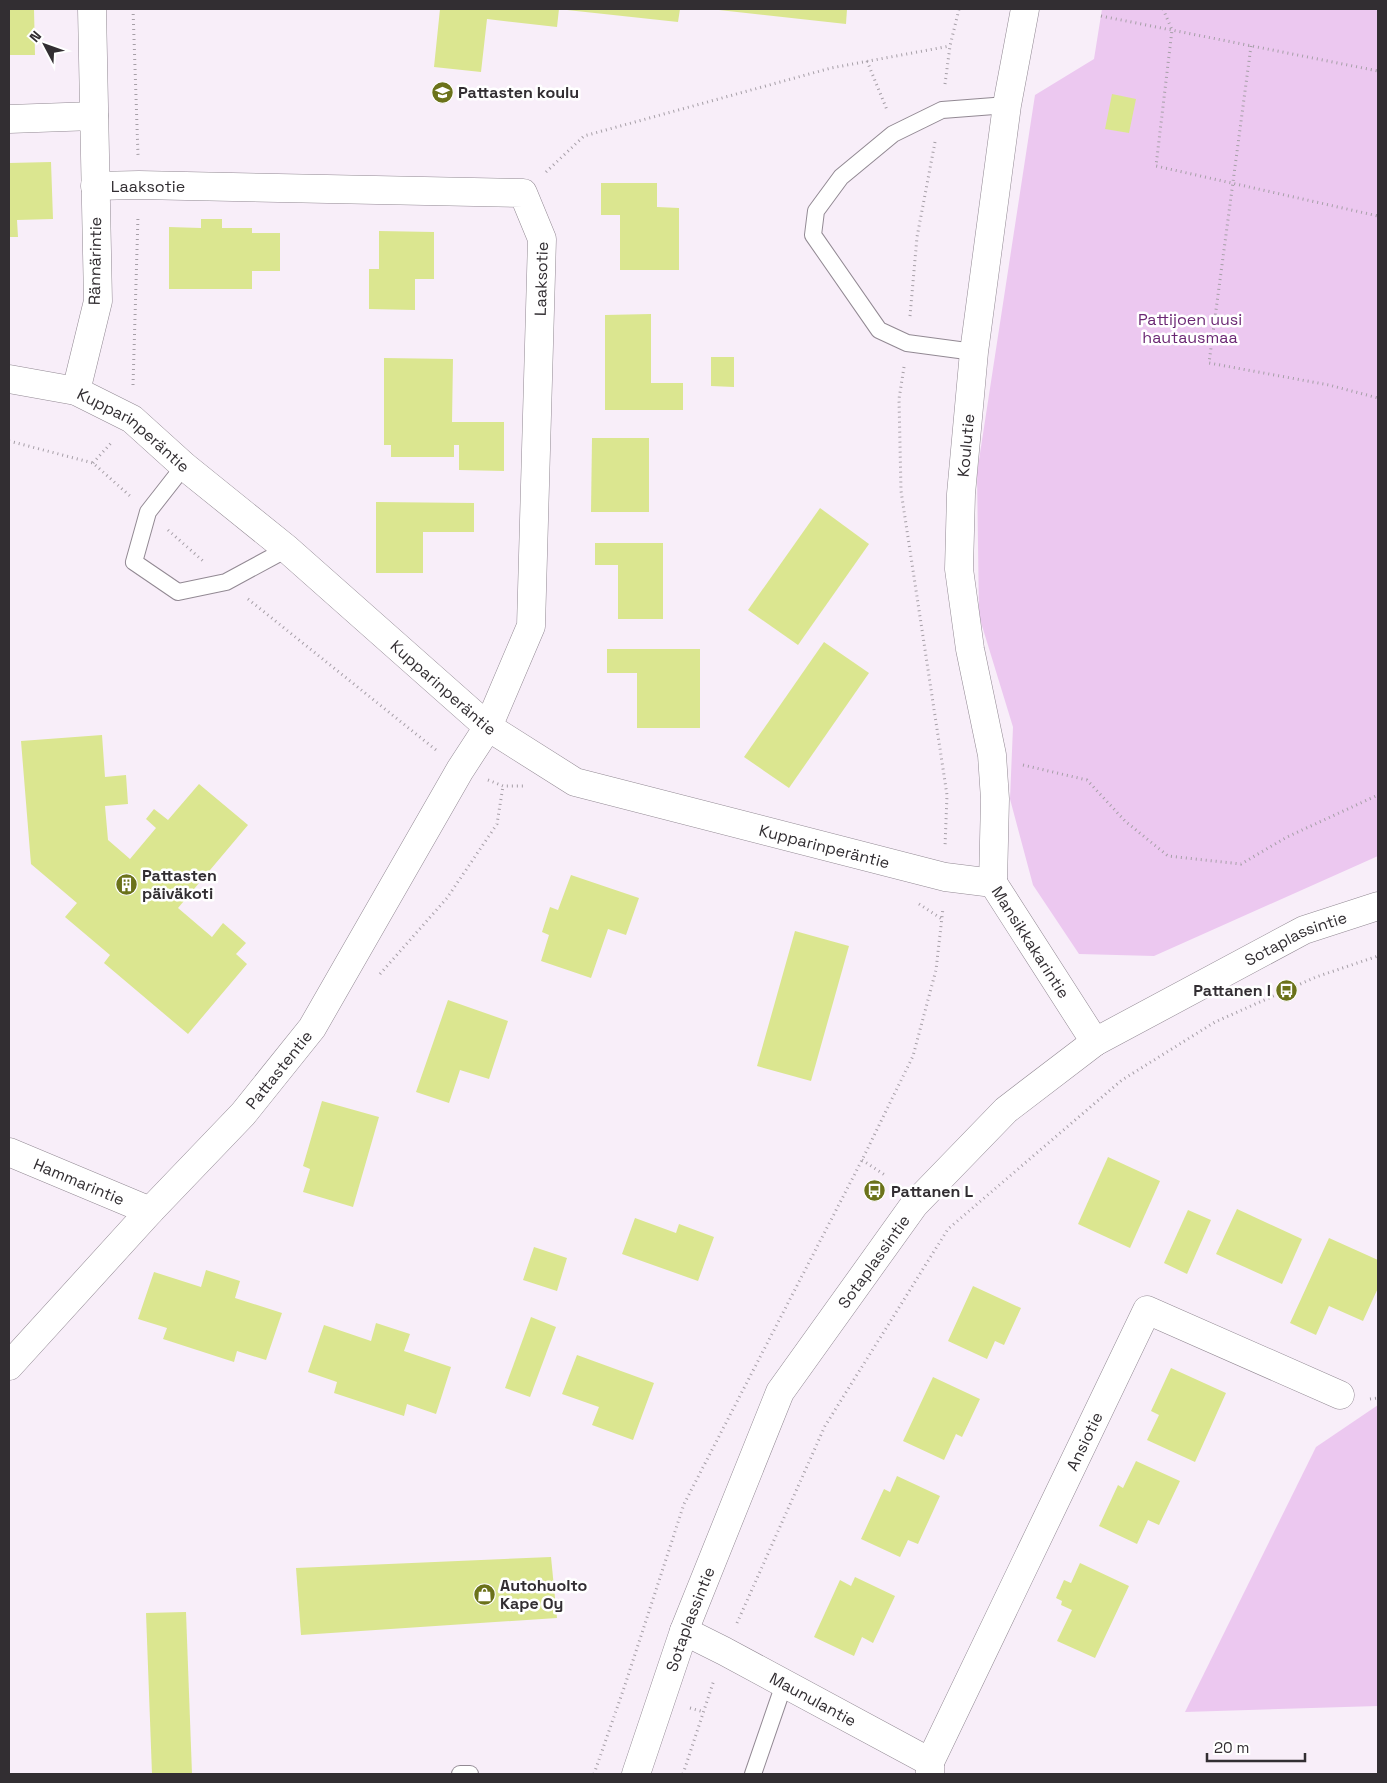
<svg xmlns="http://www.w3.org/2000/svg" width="1387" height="1783" viewBox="0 0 1387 1783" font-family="'Space Grotesk',sans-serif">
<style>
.green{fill:#ecc8f0}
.building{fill:#dbe690}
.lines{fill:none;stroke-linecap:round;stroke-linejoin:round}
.service-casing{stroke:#928993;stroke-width:18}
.minor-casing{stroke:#928993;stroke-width:29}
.tertiary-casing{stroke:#928993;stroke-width:29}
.path{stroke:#a69fa7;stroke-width:3;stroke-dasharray:1 4;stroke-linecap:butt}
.service{stroke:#fff;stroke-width:16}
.minor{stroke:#fff;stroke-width:28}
.tertiary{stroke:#fff;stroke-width:28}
.labels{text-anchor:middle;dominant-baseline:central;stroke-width:5;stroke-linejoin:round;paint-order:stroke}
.poi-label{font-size:16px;font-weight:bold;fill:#322e32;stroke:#fff;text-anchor:start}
.street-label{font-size:16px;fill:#322e32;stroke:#fff}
.park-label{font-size:16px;fill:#6b2874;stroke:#fff}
</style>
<rect width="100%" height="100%" fill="#f8eef9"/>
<g class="green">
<path d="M1102 9H1378V856L1154 956 1079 954 1033 885 1010 799 1013 727 979 616 977 473 1035 95 1094 59Z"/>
<path d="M1378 1405V1706L1185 1712 1316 1447Z"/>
</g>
<g class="building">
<path d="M9 9H34L35 55H9Z"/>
<path d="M440 9H559L557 27 487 19 481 72 434 67Z"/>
<path d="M567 9H680L678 22 567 10Z"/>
<path d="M719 9H847L846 24 719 10Z"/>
<path d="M1112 94 1136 99 1129 133 1105 129Z"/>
<path d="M51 162 53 219 17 220 18 237H9V163Z"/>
<path d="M601 183H657V207L679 208V270H620V215H601Z"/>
<path d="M201 219H222V228H252V233H280V271H252V289H169V227L201 228Z"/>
<path d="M379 231 434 232V279H415V310L369 309V269H379Z"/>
<path d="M651 314V383H683V410H605V315Z"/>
<path d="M711 357H734V387L711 386Z"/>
<path d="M384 358 453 359 452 422H504V471L459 470V445H454V457H391V445H384Z"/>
<path d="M592 438H649V512H591Z"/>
<path d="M376 502 474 503V532H423V573H376Z"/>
<path d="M820 508 869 544 798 645 748 610Z"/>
<path d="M595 543H663V619H618V565H595Z"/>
<path d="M824 642 869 673 789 788 744 757Z"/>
<path d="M607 649H700V728H637V673H607Z"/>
<path d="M102 735 105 777 126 775 128 804 105 806 108 840 130 859 156 828 146 819 154 809 168 820 199 784 248 825 178 908 212 937 223 923 246 943 236 954 247 964 188 1034 104 963 110 955 65 917 77 903 31 864 21 741Z"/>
<path d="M571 875 639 898 626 935 608 929 591 978 541 961 549 935 542 932 550 907 558 910Z"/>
<path d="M795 931 849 946 811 1081 757 1066Z"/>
<path d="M448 1000 508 1021 489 1079 460 1070 449 1103 416 1092Z"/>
<path d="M322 1101 379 1117 353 1207 303 1192 310 1169 303 1166Z"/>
<path d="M1108 1157 1160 1181 1130 1248 1078 1224Z"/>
<path d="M1237 1209 1302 1239 1282 1284 1216 1254Z"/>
<path d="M1188 1210 1211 1220 1187 1274 1164 1263Z"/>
<path d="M635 1218 676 1233 679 1224 714 1237 698 1281 622 1254Z"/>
<path d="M1329 1238 1378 1260V1288L1363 1321 1329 1306 1316 1335 1290 1323Z"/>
<path d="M534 1247 567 1258 557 1291 523 1280Z"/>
<path d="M206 1270 240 1281 235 1298 282 1313 266 1360 237 1351 234 1362 163 1339 167 1328 138 1319 154 1272 201 1287Z"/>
<path d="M973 1286 1021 1308 1004 1345 995 1341 987 1359 948 1341Z"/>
<path d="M531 1317 556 1327 530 1397 505 1388Z"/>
<path d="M376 1323 410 1334 404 1351 451 1367 436 1414 407 1404 404 1416 334 1393 337 1382 308 1372 324 1325 371 1341Z"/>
<path d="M577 1355 654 1383 633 1440 592 1425 599 1407 562 1394Z"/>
<path d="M1171 1368 1226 1393 1195 1462 1147 1440 1159 1415 1151 1411Z"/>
<path d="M933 1377 980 1399 962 1437 956 1434 944 1460 903 1441Z"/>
<path d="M1136 1461 1180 1481 1159 1525 1148 1520 1137 1544 1099 1526 1118 1485 1123 1488Z"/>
<path d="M897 1476 940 1496 918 1544 908 1540 900 1557 861 1539 884 1489 890 1492Z"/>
<path d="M551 1557 557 1618 301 1635 296 1568Z"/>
<path d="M1080 1563 1129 1586 1095 1658 1057 1641 1072 1610 1061 1605 1062 1601 1056 1598 1064 1580 1071 1583Z"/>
<path d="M855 1577 895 1596 873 1643 862 1637 854 1656 814 1637 840 1580 851 1586Z"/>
<path d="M186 1612 192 1774H152L146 1613Z"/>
</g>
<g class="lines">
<defs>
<g id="service">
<path d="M974 352 907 343 879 330 813 235 816 211 841 177 893 134 942 110 1007 105"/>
<path d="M184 466 148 512 134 562 178 592 226 582 287 549"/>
<path d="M460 1774H470"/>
<path d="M753 1774 784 1684"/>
</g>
<g id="minor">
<path d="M9 119 94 116"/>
<path d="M76 391 98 301 92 9"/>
<path id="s1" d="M993 883 995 799 992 755 970 649 959 569 961 494 974 352 1007 105 1025 9"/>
<path id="s2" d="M9 1152 150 1211"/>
<path id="s3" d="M9 1366 150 1211 243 1114 312 1028 460 770 488 727 531 626 542 239 523 193 139 185 95 186"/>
<path id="s4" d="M684 1631 724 1651 930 1762V1774"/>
<path id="s5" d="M930 1762 1147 1310 1340 1395"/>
</g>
<g id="tertiary">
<path id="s6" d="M9 379 76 391 132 419 184 466 287 549 488 727 575 782 945 877 993 883 1095 1042"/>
<path id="s7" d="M636 1774 684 1631 780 1392 914 1205 1006 1110 1095 1042 1304 930 1378 906"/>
</g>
</defs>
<use href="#service" class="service-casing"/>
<use href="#minor" class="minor-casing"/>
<use href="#tertiary" class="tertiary-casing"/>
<g class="path">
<path d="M133 9 138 155"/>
<path d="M1163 9 1172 30 1156 166 1378 216"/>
<path d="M1101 16 1378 71"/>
<path d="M1251 46 1209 363 1329 385 1378 398"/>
<path d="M867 61 887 110"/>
<path d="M945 84 950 46 959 9"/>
<path d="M546 172 584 136 831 68 950 46"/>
<path d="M910 316 917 237 935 142"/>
<path d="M904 367 899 399 901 491 947 795 945 847"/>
<path d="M133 385 138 216"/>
<path d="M9 441 93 463 130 496"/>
<path d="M93 463 111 443"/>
<path d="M168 530 203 561"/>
<path d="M248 599 436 750"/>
<path d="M1023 765 1087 780 1125 821 1168 856 1241 864 1287 837 1378 795"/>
<path d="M488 780 503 786H524"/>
<path d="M919 904 942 919"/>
<path d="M380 974 447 898 497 824 503 786"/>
<path d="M862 1160 885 1175"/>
<path d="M1370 1399 1378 1398"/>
<path d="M737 1623 825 1426 948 1229 1122 1080 1215 1022 1316 977 1378 956"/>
<path d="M690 1708 704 1712"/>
<path d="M594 1774 625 1685 684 1504 862 1160 913 1056 936 970 943 908"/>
<path d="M683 1774 714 1680"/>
</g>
<use href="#service" class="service"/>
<use href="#minor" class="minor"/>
<use href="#tertiary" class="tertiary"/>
</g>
<defs>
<symbol id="school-disc" viewBox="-11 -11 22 22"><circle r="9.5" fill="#6b721a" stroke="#fff"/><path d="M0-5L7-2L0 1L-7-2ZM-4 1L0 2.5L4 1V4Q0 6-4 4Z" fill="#fff"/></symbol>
<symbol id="building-disc" viewBox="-11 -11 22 22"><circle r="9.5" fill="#6b721a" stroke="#fff"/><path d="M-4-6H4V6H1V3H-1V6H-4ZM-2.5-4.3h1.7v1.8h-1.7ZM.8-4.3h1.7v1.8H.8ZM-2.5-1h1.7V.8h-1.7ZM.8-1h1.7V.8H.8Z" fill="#fff"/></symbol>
<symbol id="bus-disc" viewBox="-11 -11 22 22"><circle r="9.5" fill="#6b721a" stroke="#fff"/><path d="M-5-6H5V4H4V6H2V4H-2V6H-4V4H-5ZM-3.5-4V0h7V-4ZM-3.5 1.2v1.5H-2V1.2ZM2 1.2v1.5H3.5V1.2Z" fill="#fff"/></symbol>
<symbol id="shop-disc" viewBox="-11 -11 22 22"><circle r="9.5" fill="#6b721a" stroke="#fff"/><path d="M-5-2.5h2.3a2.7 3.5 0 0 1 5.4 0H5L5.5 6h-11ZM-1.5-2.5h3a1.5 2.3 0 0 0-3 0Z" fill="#fff"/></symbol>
</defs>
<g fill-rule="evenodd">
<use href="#school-disc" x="430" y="80" width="25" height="25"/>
<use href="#building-disc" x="114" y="872" width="25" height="25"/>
<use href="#bus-disc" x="1274" y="978" width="25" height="25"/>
<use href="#bus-disc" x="862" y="1178" width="25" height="25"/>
<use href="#shop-disc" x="472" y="1582" width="25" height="25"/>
</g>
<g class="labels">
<g class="poi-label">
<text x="458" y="92">Pattasten koulu</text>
<text x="142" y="875">Pattasten<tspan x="142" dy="18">päiväkoti</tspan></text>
<text x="1271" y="990" text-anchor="end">Pattanen I</text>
<text x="891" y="1191">Pattanen L</text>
<text x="500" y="1585">Autohuolto<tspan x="500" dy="18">Kape Oy</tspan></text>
</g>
<g class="street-label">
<text x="148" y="186">Laaksotie</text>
<text transform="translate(95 261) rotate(-89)">Rännärintie</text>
<text stroke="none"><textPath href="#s3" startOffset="1260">Laaksotie</textPath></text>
<text stroke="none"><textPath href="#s6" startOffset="138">Kupparinperäntie</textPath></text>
<text stroke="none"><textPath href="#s1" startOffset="441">Koulutie</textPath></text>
<text stroke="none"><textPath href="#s6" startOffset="542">Kupparinperäntie</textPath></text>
<text stroke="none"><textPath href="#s6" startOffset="962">Kupparinperäntie</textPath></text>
<text stroke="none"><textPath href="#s7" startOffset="1109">Sotaplassintie</textPath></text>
<text stroke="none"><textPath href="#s6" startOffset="1205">Mansikkakarintie</textPath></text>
<text stroke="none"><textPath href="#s3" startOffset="401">Pattastentie</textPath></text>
<text stroke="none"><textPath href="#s2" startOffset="76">Hammarintie</textPath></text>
<text stroke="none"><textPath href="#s7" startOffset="569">Sotaplassintie</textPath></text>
<text stroke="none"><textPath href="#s5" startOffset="356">Ansiotie</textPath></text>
<text stroke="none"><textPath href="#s7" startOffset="164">Sotaplassintie</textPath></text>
<text stroke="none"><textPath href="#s4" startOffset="146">Maunulantie</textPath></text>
</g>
<g class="park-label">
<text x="1190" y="319">Pattijoen uusi<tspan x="1190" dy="18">hautausmaa</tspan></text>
</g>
</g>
<rect width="1387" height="1783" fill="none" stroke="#322e32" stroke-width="20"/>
<g transform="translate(45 45) rotate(311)" stroke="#ffffff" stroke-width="4" paint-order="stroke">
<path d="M0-4L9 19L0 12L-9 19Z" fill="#322e32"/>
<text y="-8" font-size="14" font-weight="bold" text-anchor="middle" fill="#322e32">N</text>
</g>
<path d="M1207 1753v8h98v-8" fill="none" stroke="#322e32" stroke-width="2.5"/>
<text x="1214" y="1753" font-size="15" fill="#322e32" stroke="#ffffff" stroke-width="4" paint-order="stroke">20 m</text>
</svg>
